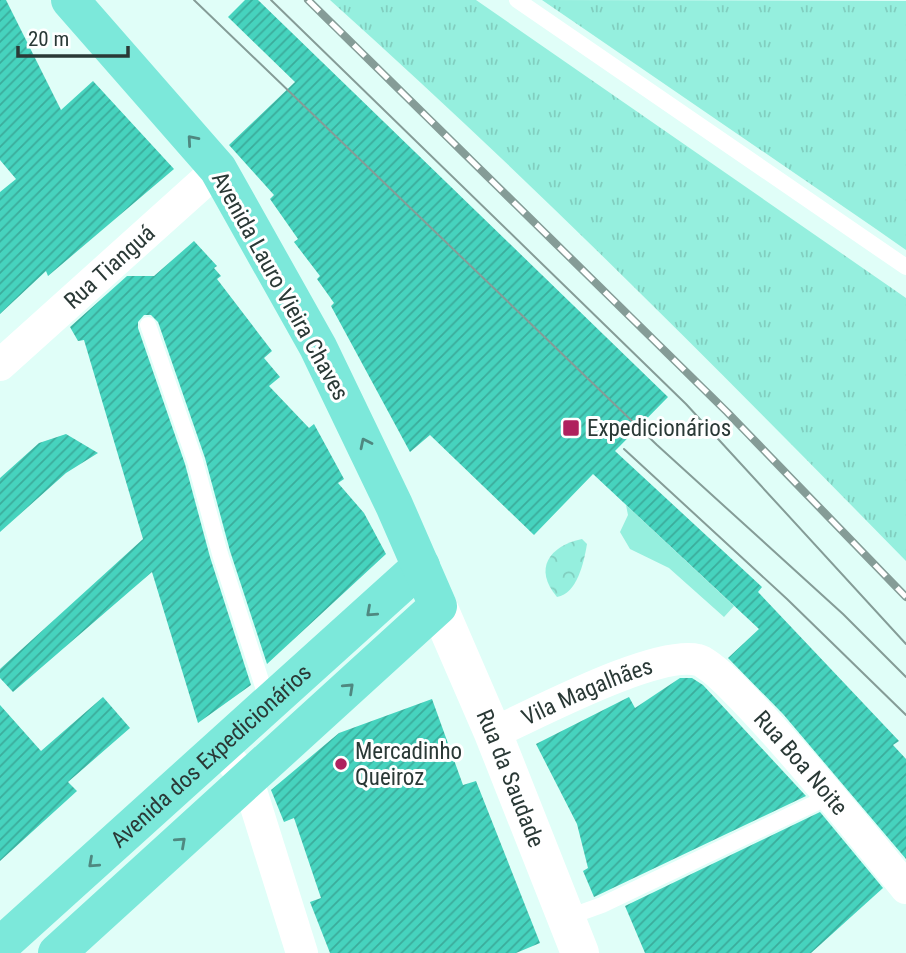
<svg xmlns="http://www.w3.org/2000/svg" width="906" height="953" viewBox="0 0 906 953" font-family="'Roboto Condensed',sans-serif">
<style>
.grass{fill:url(#grass-tufts)}
.forest{fill:url(#forest-crowns)}
.garden{fill:#95efde}
.building{fill:url(#building-hatch)}
.lines{fill:none;stroke-linecap:round;stroke-linejoin:round}
.lane{stroke:#fff;stroke-width:16}
.street{stroke:#fff;stroke-width:32}
.secondary{stroke:#fff;stroke-width:38}
.primary{stroke:#7ce8da;stroke-width:38}
.tram{stroke:#859c97;stroke-width:2}
.rail-casing{stroke:#859c97;stroke-width:8}
.rail{stroke:#fff;stroke-width:5;stroke-dasharray:16;stroke-linecap:butt}
.oneway{stroke:#4f8880}
.poi-dot{fill:#af225e;stroke:#fff;stroke-width:2.5}
.labels{text-anchor:middle;dominant-baseline:central;stroke-width:6;stroke-linejoin:round;paint-order:stroke}
.street-label{font-size:23px;fill:#2a3936;stroke:#fff}
.poi-label{font-size:23px;fill:#2a3936;stroke:#fff;text-anchor:start}
</style>
<defs>
<pattern id="grass-tufts" width="24" height="20" patternUnits="userSpaceOnUse" patternTransform="scale(1.75)"><rect width="24" height="20" fill="#95efde"/><path d="M3 7l-1-3M5 7V3M7 7l1-3M15 17l-1-3M17 17v-4M19 17l1-3" fill="none" stroke="#81cebf"/></pattern>
<pattern id="forest-crowns" width="20" height="18" patternUnits="userSpaceOnUse" patternTransform="scale(1.75)"><rect width="20" height="18" fill="#95efde"/><path d="M2 6a3 3 0 1 1 6 0M12 15a3 3 0 1 1 6 0" fill="none" stroke="#81cebf"/></pattern>
<pattern id="building-hatch" width="6" height="6" patternUnits="userSpaceOnUse" patternTransform="scale(1.75)"><rect width="6" height="6" fill="#46d3be"/><path d="M-1 1l2-2M0 6l6-6M5 7l2-2" fill="none" stroke="#3bac9b"/></pattern>
</defs>
<rect width="100%" height="100%" fill="#e0fef8"/>
<g class="grass">
<path d="M330 0H476L906 298V561C718 369 530 179 330 0Z"/>
<path d="M542 0 906 1V250L876 229Z"/>
</g>
<path class="forest" d="M582 539 587 544C584 562 577 594 557 597 533 569 549 546 582 539Z"/>
<path class="garden" d="M626 505 734 606 724 617 669 568 630 549 620 532 628 515Z"/>
<g class="building">
<path d="M0 0H6L61 110 93 81 174 169 48 276 46 271 0 314V192L16 179 0 160Z"/>
<path d="M245 0H258L668 397 615 451 762 587 758 592 899 741 893 745 906 759V859L783 714 728 658 759 629 593 474 534 535 430 435 410 452 331 306 334 303 317 279 320 276 294 242 298 239 270 199 274 195 229 145 295 82 228 17Z"/>
<path d="M194 241 217 266 214 268 221 276 217 279 272 351 264 358 280 377 269 386 309 428 314 424 344 479 338 483 364 513 386 554 267 664 230 551 205 458 158 322 151 315H144L138 322V328L185 464 210 557 251 685 198 723 152 572 13 692 0 678V669L143 539 84 340 78 341 70 327 127 276H154Z"/>
<path d="M66 434 98 453 66 473 0 532V478L39 443Z"/>
<path d="M680 678H692L703 685 806 796 594 897 583 871 588 868 577 824 536 744 629 697 635 708Z"/>
<path d="M103 697 130 728 68 782 77 791 0 861V705L41 751Z"/>
<path d="M432 699 463 785 476 781 540 943 516 953H330L310 902 321 898 294 818 284 822 271 790 339 733Z"/>
<path d="M820 812 883 888 811 953H645L625 906Z"/>
</g>
<g class="lines">
<g class="lane">
<path d="M517 0 906 267"/>
<path d="M148 325 195 461 220 554 268 702"/>
<path d="M566 918 602 905 830 796"/>
</g>
<g class="street">
<path id="s1" d="M0 365 218 169"/>
<path id="s2" d="M493 733C536 714 655 650 698 660 727 666 878 854 906 888"/>
<path d="M220 748 248 781 302 953"/>
</g>
<path class="secondary" id="s3" d="M438 606 493 733 580 953"/>
<g class="primary">
<path id="s4" d="M0 946 421 566"/>
<path d="M57 953 438 606 394 505 318 347 218 169 70 0"/>
</g>
<g class="tram">
<path d="M194 0 657 445 843 614 906 677"/>
<path d="M271 0 686 404 906 644"/>
<path d="M624 449 787 599 906 715"/>
</g>
<defs>
<path id="rail" d="M308 0 727 412 906 597"/>
</defs>
<use href="#rail" class="rail-casing"/>
<use href="#rail" class="rail"/>
</g>
<defs><path id="oneway-chevron" d="M-2-3.5L2.5 0L-2 3.5" fill="none" stroke-width="1.6" stroke-linecap="round" stroke-linejoin="round" transform="scale(1.75)"/></defs>
<g class="oneway">
<use href="#oneway-chevron" transform="translate(192 140) rotate(-131)"/>
<use href="#oneway-chevron" transform="translate(365 443) rotate(-116)"/>
<use href="#oneway-chevron" transform="translate(371 612) rotate(138)"/>
<use href="#oneway-chevron" transform="translate(349 688) rotate(-43)"/>
<use href="#oneway-chevron" transform="translate(181 842) rotate(-42)"/>
<use href="#oneway-chevron" transform="translate(93 863) rotate(138)"/>
</g>
<g class="poi-dot">
<rect x="562" y="419" width="18" height="18" rx="3.5"/>
<circle cx="341" cy="764" r="7"/>
</g>
<g class="labels">
<g class="street-label">
<text stroke="none"><textPath href="#s1" startOffset="147">Rua Tianguá</textPath></text>
<text transform="translate(280 286) rotate(61)">Avenida Lauro Vieira Chaves</text>
<text stroke="none"><textPath href="#s2" startOffset="103">Vila Magalhães</textPath></text>
<text stroke="none"><textPath href="#s4" startOffset="284">Avenida dos Expedicionários</textPath></text>
<text stroke="none"><textPath href="#s2" startOffset="366">Rua Boa Noite</textPath></text>
<text stroke="none"><textPath href="#s3" startOffset="187">Rua da Saudade</textPath></text>
</g>
<g class="poi-label">
<text x="587" y="428">Expedicionários</text>
<text x="355" y="751">Mercadinho<tspan x="355" dy="26">Queiroz</tspan></text>
</g>
</g>
<path d="M18 46v10h110v-10" fill="none" stroke="#2a3936" stroke-width="3.5"/>
<text x="28" y="46" font-size="21" fill="#2a3936" stroke="#ffffff" stroke-width="5" paint-order="stroke">20 m</text>
</svg>
